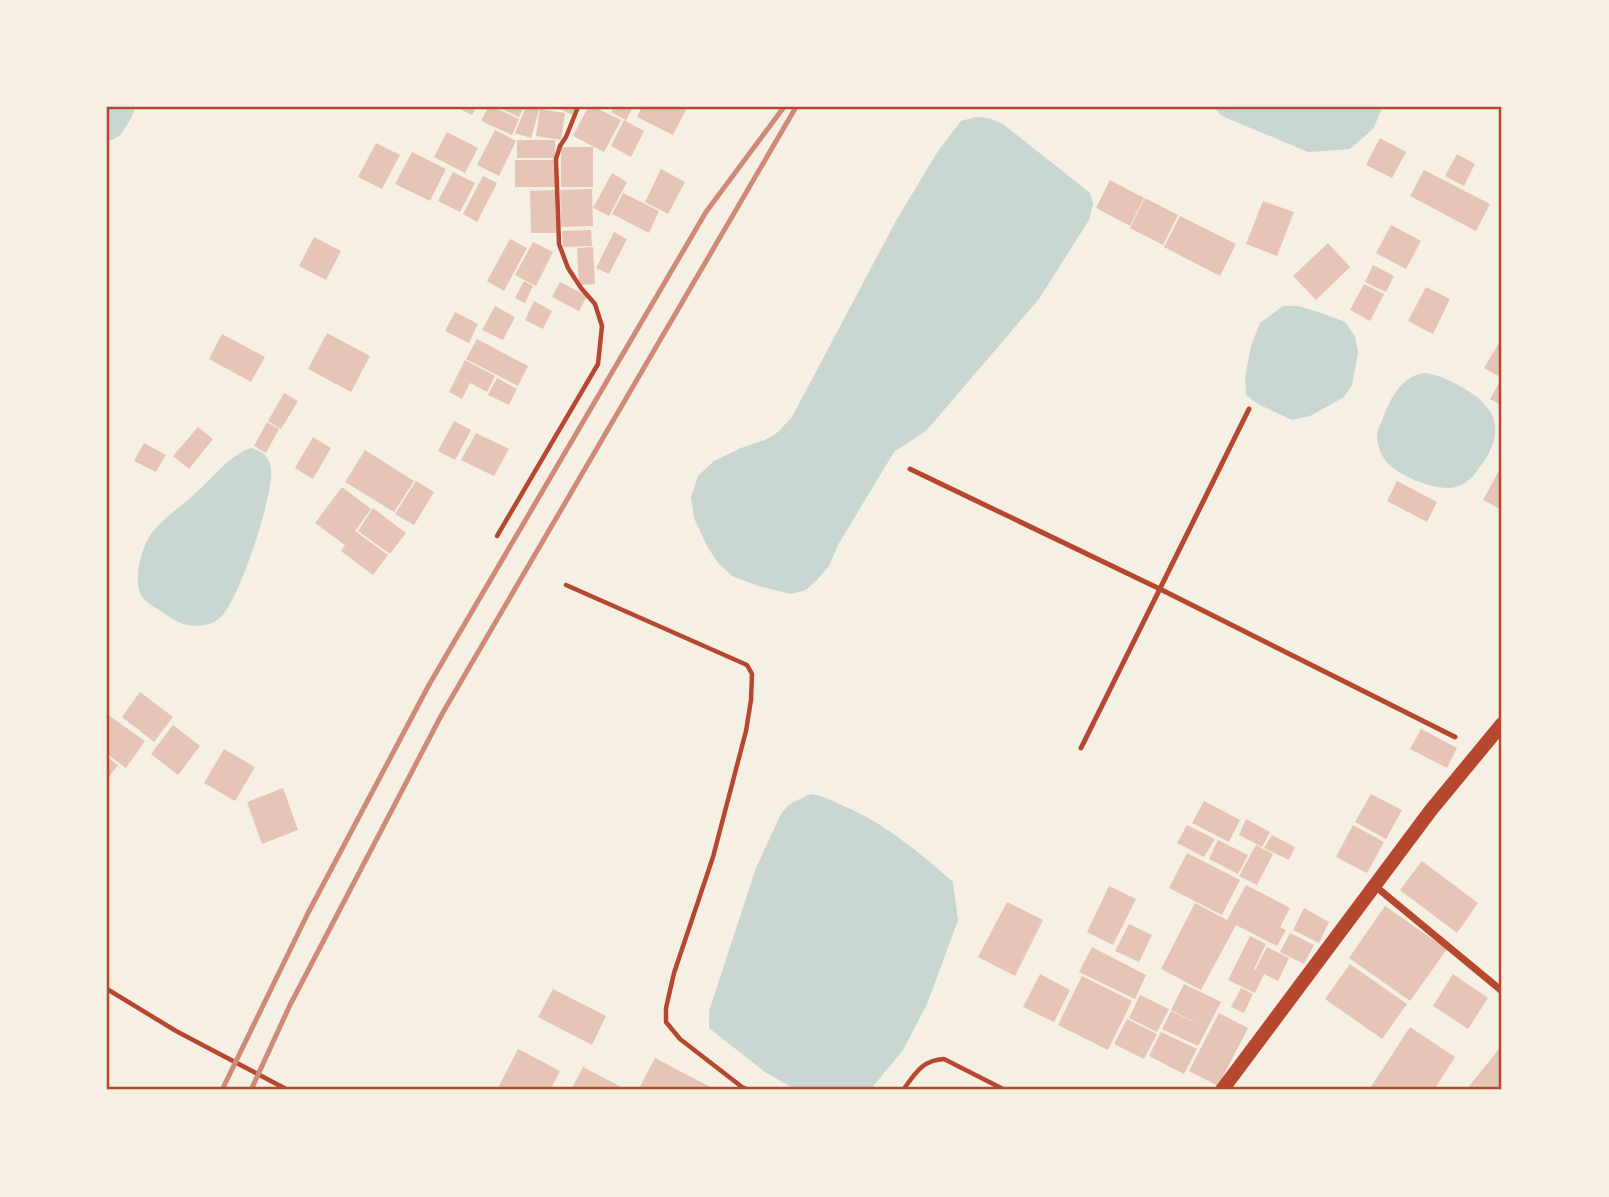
<svg xmlns="http://www.w3.org/2000/svg" width="1609" height="1197" viewBox="0 0 1609 1197" font-family="'IBM Plex Serif',serif">
<style>
.water{fill:#c9d6d2}
.lines{fill:none;stroke-linecap:round;stroke-linejoin:round}
.canal{stroke:#c9d6d2;stroke-width:37}
.building{fill:#e6c5b7}
.path{stroke:#b5482f;stroke-width:4.5}
.service{stroke:#b5482f;stroke-width:5}
.minor{stroke:#b5482f;stroke-width:7}
.secondary{stroke:#b5482f;stroke-width:14}
.rail{stroke:#cf8b77;stroke-width:5}
.neatline{fill:none;stroke:#b5482f;stroke-width:2.5}
</style>
<rect width="100%" height="100%" fill="#f6efe4"/>
<g class="water">
<path d="M1213 107H1383L1373 129 1350 149 1308 152 1222 116Z"/>
<path d="M976 117 988 118 1003 124 1090 193 1093 204 1089 220 1039 299 926 431 894 452 838 545 829 566 816 581 806 590 791 594 758 586 732 576 718 563 707 546 694 518 691 497 698 476 714 461 741 448 765 440 778 432 792 417 897 219 938 151 961 121Z"/>
<path d="M1283 306H1298L1318 312 1345 322 1355 336 1358 353 1352 385 1344 397 1310 416 1292 420 1258 404 1246 395 1245 378 1251 346 1260 323Z"/>
<path d="M1426 373C1442 376 1451 381 1465 389 1501 410 1504 436 1479 468 1474 476 1468 482 1459 486 1440 494 1393 475 1383 457 1380 453 1377 441 1377 436 1377 432 1380 425 1382 421 1388 404 1397 383 1416 375 1419 374 1423 373 1426 373Z"/>
<path d="M251 448C262 451 270 456 271 469 274 495 239 601 220 618 211 626 195 628 184 624 176 622 168 616 161 611 156 608 148 604 144 599 131 585 141 548 151 534 164 517 182 506 198 491 214 476 230 455 251 448Z"/>
<path d="M810 794C823 795 834 802 846 807 887 825 920 853 953 882L958 920 927 1004 903 1050 870 1090H796L765 1072 709 1028V1011L756 868 782 812 790 804Z"/>
</g>
<g class="lines">
<path class="canal" d="M107 122 116 107"/>
</g>
<g class="building">
<path d="M461 107H476L472 115 460 109Z"/>
<path d="M488 107H494L519 119 512 135 481 121Z"/>
<path d="M498 107H524L519 117Z"/>
<path d="M526 107H540L531 138 515 133Z"/>
<path d="M556 107H576L572 115Z"/>
<path d="M588 107H594L621 120 604 152 573 136Z"/>
<path d="M614 107H633L626 120 611 112Z"/>
<path d="M642 107H686L687 108 673 135 637 117Z"/>
<path d="M540 109 565 113 561 140 536 136Z"/>
<path d="M624 120 644 131 631 157 611 146Z"/>
<path d="M495 130 516 141 499 176 477 165Z"/>
<path d="M447 132 478 148 465 173 434 157Z"/>
<path d="M1380 138 1406 152 1392 178 1366 165Z"/>
<rect x="517" y="140" width="38" height="18"/>
<path d="M376 143 400 155 382 189 358 177Z"/>
<rect x="561" y="147" width="32" height="40"/>
<path d="M412 152 446 169 430 201 395 184Z"/>
<path d="M1457 154 1475 164 1464 186 1445 176Z"/>
<rect x="515" y="160" width="40" height="27"/>
<path d="M661 169 685 182 668 214 645 202Z"/>
<path d="M1424 170 1490 204 1476 231 1410 196Z"/>
<path d="M453 172 475 183 460 212 438 201Z"/>
<path d="M612 173 627 182 609 216 593 208Z"/>
<path d="M483 176 497 183 477 222 463 214Z"/>
<path d="M1110 180 1144 198 1130 226 1096 208Z"/>
<path d="M592 189 593 226 561 227 560 190Z"/>
<path d="M555 190 556 233H531L530 191Z"/>
<path d="M623 193 659 211 649 233 612 214Z"/>
<path d="M1145 198 1178 215 1163 245 1130 228Z"/>
<path d="M1263 201 1294 212 1277 256 1246 244Z"/>
<path d="M1180 216 1236 244 1220 276 1164 247Z"/>
<path d="M1391 225 1421 241 1406 269 1376 253Z"/>
<path d="M591 230 592 246 563 247 562 231Z"/>
<path d="M614 232 627 239 609 274 596 268Z"/>
<path d="M314 237 341 251 326 280 299 266Z"/>
<path d="M510 239 527 248 504 291 487 281Z"/>
<path d="M533 242 553 252 536 286 515 275Z"/>
<path d="M1328 243 1350 267 1316 300 1293 276Z"/>
<path d="M593 247 595 284 579 285 577 248Z"/>
<path d="M1373 265 1394 276 1386 292 1365 282Z"/>
<path d="M524 281 533 286 525 303 515 298Z"/>
<path d="M560 282 587 296 579 311 552 297Z"/>
<path d="M1364 284 1384 294 1370 321 1350 310Z"/>
<path d="M1426 287 1450 299 1433 334 1408 321Z"/>
<path d="M534 301 552 311 543 329 525 320Z"/>
<path d="M495 306 515 317 503 340 482 330Z"/>
<path d="M455 312 478 324 469 343 445 331Z"/>
<path d="M327 333 370 356 351 392 308 369Z"/>
<path d="M222 334 265 357 251 382 209 359Z"/>
<path d="M1502 338V406L1490 399 1502 378 1484 368Z"/>
<path d="M477 339 528 366 518 386 466 359Z"/>
<path d="M465 360 495 376 487 392 470 383 462 399 449 392Z"/>
<path d="M497 378 517 389 509 405 488 395Z"/>
<path d="M284 393 298 401 281 429 268 421Z"/>
<path d="M454 421 471 430 455 460 438 451Z"/>
<path d="M267 422 279 429 266 453 254 446Z"/>
<path d="M198 427 213 439 189 469 173 456Z"/>
<path d="M476 433 509 449 494 476 461 460Z"/>
<path d="M313 437 331 448 313 479 295 468Z"/>
<path d="M144 443 166 455 156 472 134 461Z"/>
<path d="M365 450 414 481 394 512 345 482Z"/>
<path d="M1502 465V510L1483 500Z"/>
<path d="M416 481 434 492 414 525 395 514Z"/>
<path d="M1397 481 1437 502 1427 522 1387 501Z"/>
<path d="M342 487 371 509 355 531 388 555 373 575 341 551 345 545 315 523Z"/>
<path d="M373 508 406 533 390 554 358 531Z"/>
<path d="M140 692 173 717 154 742 122 717Z"/>
<path d="M107 714 145 741 126 768 107 754Z"/>
<path d="M173 725 200 746 178 775 151 754Z"/>
<path d="M1421 729 1457 748 1447 768 1410 749Z"/>
<path d="M224 749 255 767 235 801 204 783Z"/>
<path d="M107 757 118 765 107 780Z"/>
<path d="M283 788 298 830 262 844 247 802Z"/>
<path d="M1371 794 1402 810 1386 839 1355 822Z"/>
<path d="M1204 801 1240 820 1229 842 1192 823Z"/>
<path d="M1246 819 1270 832 1262 847 1239 835Z"/>
<path d="M1187 825 1215 839 1204 857 1177 843Z"/>
<path d="M1353 825 1384 842 1367 873 1336 857Z"/>
<path d="M1272 835 1295 847 1289 860 1264 848Z"/>
<path d="M1218 840 1248 855 1238 874 1209 859Z"/>
<path d="M1256 845 1273 854 1257 885 1239 876Z"/>
<path d="M1187 853 1240 880 1222 915 1169 888Z"/>
<path d="M1422 861 1478 903 1457 933 1400 890Z"/>
<path d="M1246 885 1290 908 1280 927 1286 930 1277 946 1236 925 1201 990 1161 969 1195 903 1227 920Z"/>
<path d="M1109 886 1136 899 1113 945 1087 932Z"/>
<path d="M1007 902 1043 920 1015 976 978 957Z"/>
<path d="M1385 906 1447 949 1410 1001 1349 958Z"/>
<path d="M1304 908 1329 922 1319 943 1293 930Z"/>
<path d="M1129 924 1152 935 1139 962 1115 951Z"/>
<path d="M1290 933 1314 945 1304 964 1280 952Z"/>
<path d="M1250 936 1266 944 1254 969 1255 970 1267 947 1289 958 1278 981 1264 974 1255 993 1228 980Z"/>
<path d="M1092 947 1146 975 1135 999 1079 972Z"/>
<path d="M1350 964 1407 1004 1382 1039 1325 999Z"/>
<path d="M1040 974 1070 990 1054 1022 1023 1007Z"/>
<path d="M1453 974 1488 998 1468 1029 1433 1006Z"/>
<path d="M1082 976 1132 1001 1108 1050 1058 1025Z"/>
<path d="M1184 984 1221 1002 1198 1046 1162 1029 1171 1011 1202 1026 1171 1010Z"/>
<path d="M1241 988 1253 994 1244 1013 1231 1007Z"/>
<path d="M553 989 606 1016 592 1045 538 1017Z"/>
<path d="M1140 995 1169 1009 1157 1032 1129 1018Z"/>
<path d="M1219 1013 1248 1028 1218 1086 1189 1071Z"/>
<path d="M1127 1019 1157 1034 1144 1059 1114 1044Z"/>
<path d="M1410 1027 1455 1057 1434 1090H1369Z"/>
<path d="M1161 1032 1197 1049 1184 1074 1149 1056Z"/>
<path d="M518 1049 560 1071 550 1090H507L499 1086Z"/>
<path d="M1499 1049 1502 1051V1090H1466Z"/>
<path d="M655 1058 716 1090H638Z"/>
<path d="M583 1067 627 1090H571Z"/>
</g>
<g class="lines">
<g class="path">
<path d="M497 536 598 364 602 326 595 304 581 288 568 268 559 244 556 159 560 146 566 137 578 107"/>
<path d="M566 585 747 665 752 674 751 700 746 731 713 857 674 973 666 1008V1022L680 1039 742 1087 749 1090"/>
<path d="M107 989 176 1031 288 1090"/>
<path d="M903 1090C915 1074 922 1060 944 1059L1005 1090"/>
</g>
<g class="service">
<path d="M910 469 1160 589 1455 737"/>
<path d="M1081 748 1249 409"/>
</g>
<path class="minor" d="M1375 886 1502 991"/>
<path class="secondary" d="M1222 1090 1431 810 1502 724"/>
<g class="rail">
<path d="M222 1090 308 913 430 683 706 212 784 107"/>
<path d="M251 1090 290 1005 442 714 796 107"/>
</g>
</g>
<rect width="1609" height="1197" fill="none" stroke="#f6efe4" stroke-width="217"/>
<rect x="108" y="108" width="1392" height="980" class="neatline"/>
</svg>
